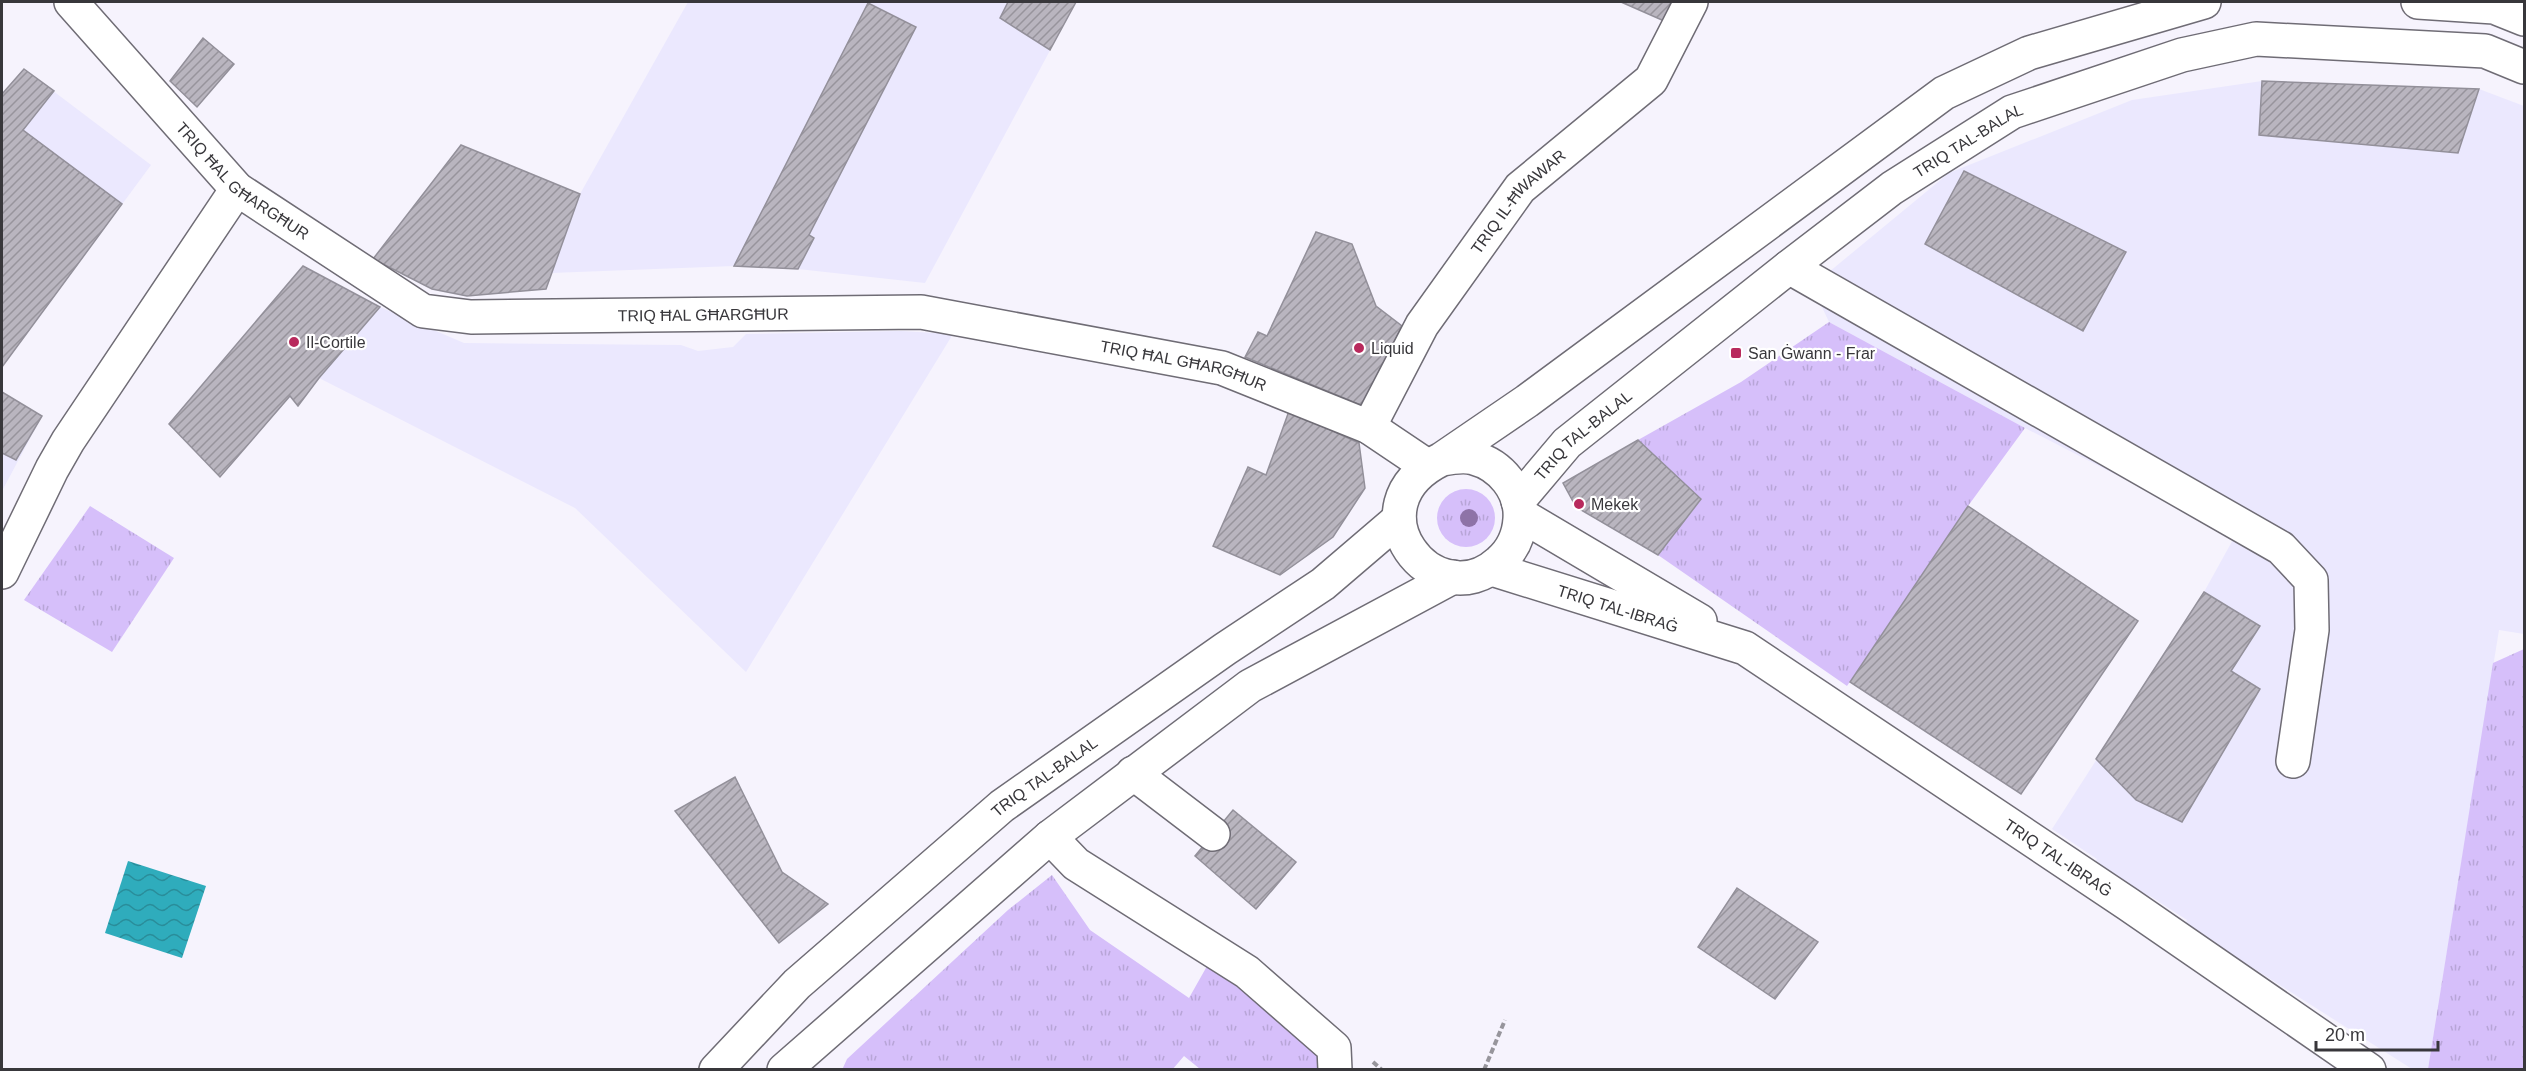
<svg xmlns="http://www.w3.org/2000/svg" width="2526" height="1071" viewBox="0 0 2526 1071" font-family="Helvetica,sans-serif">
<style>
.industrial{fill:#ebe8fe}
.grass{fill:url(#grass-tufts)}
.water{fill:url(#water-waves)}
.building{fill:url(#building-hatch);stroke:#93909a;stroke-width:1.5}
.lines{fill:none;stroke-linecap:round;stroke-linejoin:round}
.minor-casing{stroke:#6f6c75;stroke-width:36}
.major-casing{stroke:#6f6c75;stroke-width:36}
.highway-casing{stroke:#6f6c75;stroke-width:36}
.path{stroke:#97959c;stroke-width:4;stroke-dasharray:6 3;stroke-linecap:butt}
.minor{stroke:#fff;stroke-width:33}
.major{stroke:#fff;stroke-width:33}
.highway{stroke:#fff;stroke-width:33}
.tree{fill:#8e73a7}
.poi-dot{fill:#b82a5d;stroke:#fff;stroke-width:2}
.labels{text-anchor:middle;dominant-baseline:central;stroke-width:4.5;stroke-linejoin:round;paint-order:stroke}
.street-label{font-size:16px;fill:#38373b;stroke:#fff}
.poi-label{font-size:16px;fill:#38373b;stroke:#fff;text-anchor:start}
</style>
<defs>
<pattern id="grass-tufts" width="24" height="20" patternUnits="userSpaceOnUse" patternTransform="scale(1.5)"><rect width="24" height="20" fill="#d6bffa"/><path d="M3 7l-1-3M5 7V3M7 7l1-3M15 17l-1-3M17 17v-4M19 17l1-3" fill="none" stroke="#b8a5d7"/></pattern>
<pattern id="water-waves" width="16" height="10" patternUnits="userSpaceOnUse" patternTransform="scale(1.5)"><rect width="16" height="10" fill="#2facbc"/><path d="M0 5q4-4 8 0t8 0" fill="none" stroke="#298d9a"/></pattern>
<pattern id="building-hatch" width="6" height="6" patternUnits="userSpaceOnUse" patternTransform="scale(1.5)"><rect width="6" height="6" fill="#b9b5bf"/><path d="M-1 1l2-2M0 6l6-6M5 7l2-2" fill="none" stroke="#97949c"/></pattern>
</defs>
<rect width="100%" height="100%" fill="#f6f3fd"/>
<g class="industrial">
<path d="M688 2H1076L925 283 798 269 734 266 551 273 580 194Z"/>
<path d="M24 69 151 165 2 367V94Z"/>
<path d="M2262 81 2479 89 2524 106V634L2499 630 2428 1069H2412L2185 925 2187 920 2150 896 2147 900 2093 865 2097 859 2052 829 2204 592 2235 536 2025 428 1829 322 1812 286 1949 173 2132 100Z"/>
<path d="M380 307 464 343 681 345 698 351 733 347 746 334 901 331 953 334 746 672 575 508 319 378Z"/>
<path d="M2 392 42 416 2 491Z"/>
</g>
<g class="grass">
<path d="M1829 322 2025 428 1968 506 1847 686 1658 555 1701 499 1638 440 1741 382Z"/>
<circle cx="1466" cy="518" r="29"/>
<path d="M90 506 174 558 112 652 24 600Z"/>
<path d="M2524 649V1069H2428L2493 663Z"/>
<path d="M1052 875 1090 930 1189 998 1211 959 1325 1047 1324 1070 1200 1069 1184 1056 1172 1070H842L847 1059 1008 910Z"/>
</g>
<path class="water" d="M128 861 206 886 182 958 105 933Z"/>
<g class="building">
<path d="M1008 2H1076L1050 50 1000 18Z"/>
<path d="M1621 2H1681L1671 24Z"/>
<path d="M868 3 916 27 809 235 814 238 798 269 734 266Z"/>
<path d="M203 38 234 64 197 107 170 81Z"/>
<path d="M24 69 54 91 23 130 122 204 2 367V94Z"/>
<path d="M2262 81 2479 89 2458 153 2259 135Z"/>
<path d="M461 145 580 194 546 289 467 296 432 289 373 259Z"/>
<path d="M1964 171 2126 252 2083 331 1925 244Z"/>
<path d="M1316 232 1352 244 1376 306 1402 326 1363 406 1245 357 1258 332 1267 336Z"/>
<path d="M303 266 380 307 319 378 298 406 290 396 220 477 169 424Z"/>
<path d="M2 392 42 416 16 460 2 453Z"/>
<path d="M1289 411 1359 443 1365 488 1333 537 1280 575 1213 546 1248 467 1266 475Z"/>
<path d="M1638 440 1701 499 1658 555 1576 507 1563 483Z"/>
<path d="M1968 506 2138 621 2021 794 1850 682Z"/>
<path d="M2204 592 2260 626 2231 671 2260 689 2182 822 2136 800 2096 759Z"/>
<path d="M735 777 782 872 828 904 779 943 675 811Z"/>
<path d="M1233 810 1296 862 1256 909 1195 856Z"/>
<path d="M1737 888 1818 942 1775 999 1698 947Z"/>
</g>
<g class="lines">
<defs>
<g id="minor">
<path id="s1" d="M71 2 237 189 423 311 471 317 921 312 1222 368 1369 427 1427 466"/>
<path d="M1789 267 2281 548 2311 580 2312 630 2293 761"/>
<path id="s2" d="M1369 427 1422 325 1520 188 1651 80 1691 2"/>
<path d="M2 572 52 469 68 441 237 189"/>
<path d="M1133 773 1213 834"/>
<path d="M1050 837 1076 864 1247 972 1334 1048 1335 1070"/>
</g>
<g id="major">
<path d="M1521 515 1700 621"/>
<path id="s3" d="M1492 569 1745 648 2128 904 2369 1070"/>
</g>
<g id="highway">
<path d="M2418 2 2494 7 2524 19"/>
<path d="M1442 459C1453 457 1464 455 1474 458 1501 465 1522 491 1520 519 1519 536 1512 551 1499 562 1435 620 1345 506 1442 459L1527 401 1944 93 2029 53 2204 2"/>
<path id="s4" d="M1518 501 1567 443 1789 267 1892 188 2012 112 2182 55 2256 39 2485 51 2524 67"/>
<path id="s5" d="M716 1070 797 984 1002 806 1225 649 1323 584 1399 519"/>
<path d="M784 1070 1050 837 1250 686 1453 577"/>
</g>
</defs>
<use href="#minor" class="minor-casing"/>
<use href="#major" class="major-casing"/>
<use href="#highway" class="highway-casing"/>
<g class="path">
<path d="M1373 1062 1382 1070"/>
<path d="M1484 1070 1505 1020"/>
</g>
<use href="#minor" class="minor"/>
<use href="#major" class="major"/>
<use href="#highway" class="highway"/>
</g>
<circle class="tree" cx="1469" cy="518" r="9"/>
<g class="poi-dot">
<circle cx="294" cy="342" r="6"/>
<circle cx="1359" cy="348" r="6"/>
<rect x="1730" y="347" width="12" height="12" rx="3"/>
<circle cx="1579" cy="504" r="6"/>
</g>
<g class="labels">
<g class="street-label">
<text stroke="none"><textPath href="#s4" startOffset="579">TRIQ TAL-BALAL</textPath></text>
<text stroke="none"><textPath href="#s1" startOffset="249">TRIQ ĦAL GĦARGĦUR</textPath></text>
<text stroke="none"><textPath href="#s2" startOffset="272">TRIQ IL-ĦWAWAR</textPath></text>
<text stroke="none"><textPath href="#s1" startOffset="753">TRIQ ĦAL GĦARGĦUR</textPath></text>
<text stroke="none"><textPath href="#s1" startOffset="1239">TRIQ ĦAL GĦARGĦUR</textPath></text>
<text stroke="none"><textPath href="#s4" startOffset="93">TRIQ TAL-BALAL</textPath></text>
<text stroke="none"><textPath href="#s3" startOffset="132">TRIQ TAL-IBRAĠ</textPath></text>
<text stroke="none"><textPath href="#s5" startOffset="441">TRIQ TAL-BALAL</textPath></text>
<text stroke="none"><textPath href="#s3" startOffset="642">TRIQ TAL-IBRAĠ</textPath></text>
</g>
<g class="poi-label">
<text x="306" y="342">Il-Cortile</text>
<text x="1371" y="348">Liquid</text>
<text x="1748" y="353">San Ġwann - Frar</text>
<text x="1591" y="504">Mekek</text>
</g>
</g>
<rect width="2526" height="1071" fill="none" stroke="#38373b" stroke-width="6"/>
<path d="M2316 1041v9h122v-9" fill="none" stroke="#38373b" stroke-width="3"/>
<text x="2325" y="1041" font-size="18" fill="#38373b" stroke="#ffffff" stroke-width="4.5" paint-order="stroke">20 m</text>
</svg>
